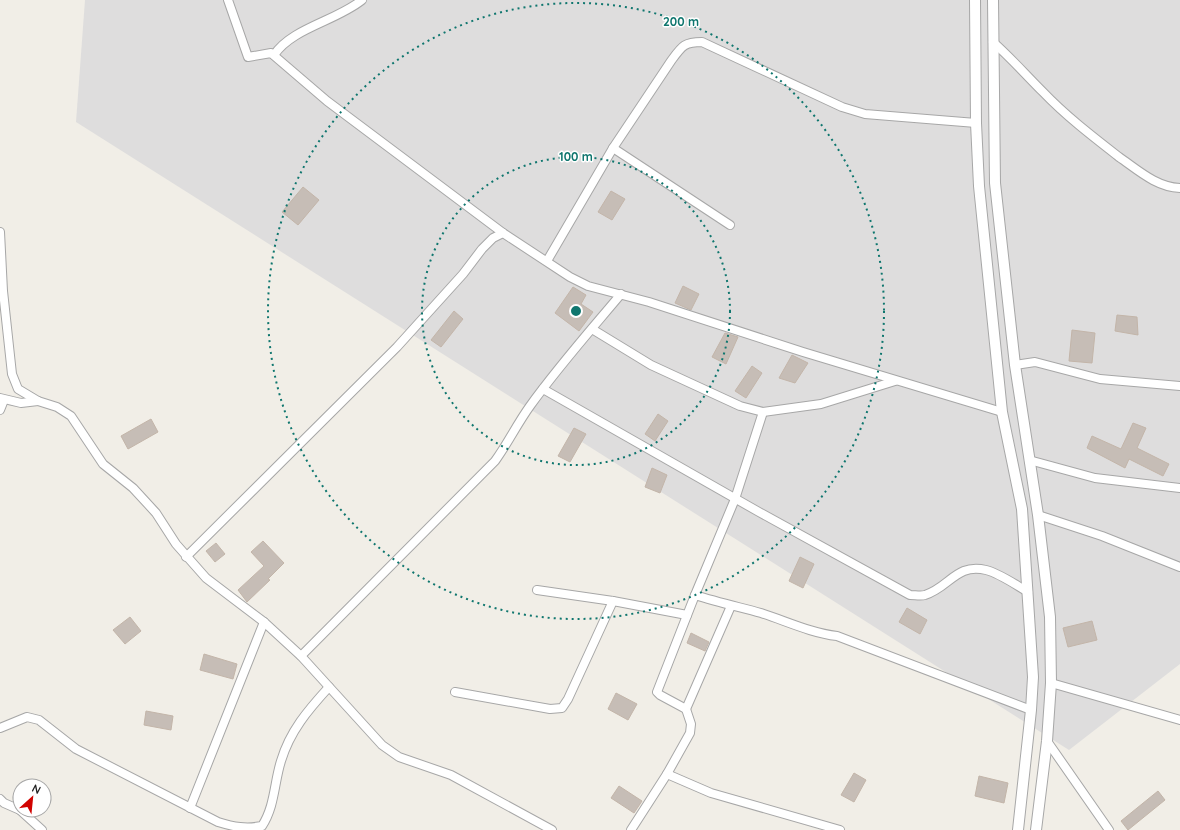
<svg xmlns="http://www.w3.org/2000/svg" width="1180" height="830" viewBox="0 0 1180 830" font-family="Quicksand,sans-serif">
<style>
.residential{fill:#dedddd}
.building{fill:#c6bdb6;stroke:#c3b5a9}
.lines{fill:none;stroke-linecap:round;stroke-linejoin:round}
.minor-casing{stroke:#a7a7a7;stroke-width:10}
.tertiary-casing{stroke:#a7a7a7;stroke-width:12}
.minor{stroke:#fff;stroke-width:8}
.tertiary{stroke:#fff;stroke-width:10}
.ring{fill:none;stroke:#0f766e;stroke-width:2;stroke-dasharray:2 4}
.centre{fill:#0f766e;stroke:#fff;stroke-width:2}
.ring-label{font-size:12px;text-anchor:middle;font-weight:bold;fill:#0f766e;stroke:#fff;stroke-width:3;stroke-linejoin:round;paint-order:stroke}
</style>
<rect width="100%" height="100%" fill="#f1eee7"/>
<path class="residential" d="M85 0H1180V664L1069 750 76 122Z"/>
<g class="building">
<path d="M303 187 319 200 298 225 282 212Z"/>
<path d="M611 191 625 199 612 220 598 212Z"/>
<path d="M683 286 699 294 691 310 675 303Z"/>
<path d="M573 287 586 295 581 304 593 312 579 331 555 313Z"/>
<path d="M454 311 463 319 441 347 431 340Z"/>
<path d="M1117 315 1137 317 1138 335 1115 331Z"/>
<path d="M1072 330 1095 333 1092 363 1069 361Z"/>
<path d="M725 333 738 337 726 364 712 357Z"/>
<path d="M792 355 808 363 795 383 779 378Z"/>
<path d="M752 366 762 373 746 398 735 391Z"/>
<path d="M658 414 668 421 655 441 645 434Z"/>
<path d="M151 419 158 432 128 449 121 436Z"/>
<path d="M1133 423 1146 428 1137 448 1169 464 1163 476 1129 459 1125 468 1087 448 1092 436 1121 449Z"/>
<path d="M574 428 586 434 570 462 558 456Z"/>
<path d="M652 468 667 475 660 493 645 487Z"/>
<path d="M263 541 284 563 268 579 270 580 247 602 238 590 264 566 251 552Z"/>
<path d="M216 543 225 554 215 562 206 551Z"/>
<path d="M800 557 814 564 803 588 789 581Z"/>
<path d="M907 608 927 620 920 634 899 622Z"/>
<path d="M130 617 141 631 125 644 113 630Z"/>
<path d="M1092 621 1097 640 1068 647 1063 628Z"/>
<path d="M691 633 709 642 705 651 687 643Z"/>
<path d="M204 654 237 664 233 679 200 670Z"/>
<path d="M616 693 637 704 628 720 608 709Z"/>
<path d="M146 711 173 716 171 730 144 725Z"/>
<path d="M854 773 866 780 854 802 841 795Z"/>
<path d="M979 776 1008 783 1004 803 975 796Z"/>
<path d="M619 786 642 801 634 813 611 798Z"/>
<path d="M1158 791 1165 800 1128 830 1121 821Z"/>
</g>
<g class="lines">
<defs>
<g id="minor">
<path d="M228 0 248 57 271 53 327 101 503 233 570 277 588 286 649 302 803 352 1002 412"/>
<path d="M993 42C1011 58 1026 75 1043 92 1066 116 1092 136 1119 157 1138 170 1156 187 1180 188"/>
<path d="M274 55C292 28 336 21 362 0"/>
<path d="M613 148 730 225"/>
<path d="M0 232 3 291 12 374 18 389 38 401 57 407 71 416 103 464 133 488 156 513 176 544 206 578 264 622 301 656 382 745 399 757 451 775 552 830"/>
<path d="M547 261 613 148 671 61C682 46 684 42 702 42L842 107 865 114 976 123"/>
<path d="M592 329 651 365 740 406 763 412 821 404 895 381"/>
<path d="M1015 365 1035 362 1100 379 1180 386"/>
<path d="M543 389 759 512 910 595C915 595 921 596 925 595 950 587 956 563 986 570 999 573 1016 585 1028 592"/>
<path d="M0 398 21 403 38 401"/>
<path d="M0 410 4 400"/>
<path d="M1029 460 1095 478 1180 488"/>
<path d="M1038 515 1102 536 1180 567"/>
<path d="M186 557 397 347 463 274 482 249 493 238 503 233"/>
<path d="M537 590 613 601 687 615"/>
<path d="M695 595 735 499 763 412"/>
<path d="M301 656 495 461C508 443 517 424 530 406 558 367 590 331 621 294"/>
<path d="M1051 683 1180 720"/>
<path d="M455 692 550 709 562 708 568 699 613 601"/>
<path d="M686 709 731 606"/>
<path d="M0 728 27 717 39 720 76 749 218 822C234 827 246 829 262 826 275 806 274 783 281 761 290 731 308 710 329 687"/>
<path d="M1047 741 1109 830"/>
<path d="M667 774 711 793 840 830"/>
<path d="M0 799 4 803 20 810"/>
<path d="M190 808 264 622"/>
<path d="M20 810 42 830"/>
<path d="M631 830 667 774 690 733 691 724 686 709 660 695 657 692 695 595C717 602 739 607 761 613 786 621 811 633 837 636L1031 710"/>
</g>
<g id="tertiary">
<path d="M975 0 976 123 979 186 1002 412 1022 509 1033 677 1031 710 1018 830"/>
<path d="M993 0 995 183 1015 365 1038 515 1050 617 1051 683 1047 741 1036 830"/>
</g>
</defs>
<use href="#minor" class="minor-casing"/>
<use href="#tertiary" class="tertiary-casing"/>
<use href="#minor" class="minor"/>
<use href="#tertiary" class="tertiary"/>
</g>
<g class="ring">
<circle cx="576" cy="311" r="154"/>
<circle cx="576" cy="311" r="308"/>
</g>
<circle cx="576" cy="311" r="6" class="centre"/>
<g class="ring-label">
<text x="681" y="26">200 m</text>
<text x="576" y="161">100 m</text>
</g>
<g transform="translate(32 798) rotate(27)"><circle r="19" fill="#ffffff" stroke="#a6a6a6"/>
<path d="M0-3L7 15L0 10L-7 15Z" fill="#d10300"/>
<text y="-6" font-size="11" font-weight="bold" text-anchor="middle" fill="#202020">N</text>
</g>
</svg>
